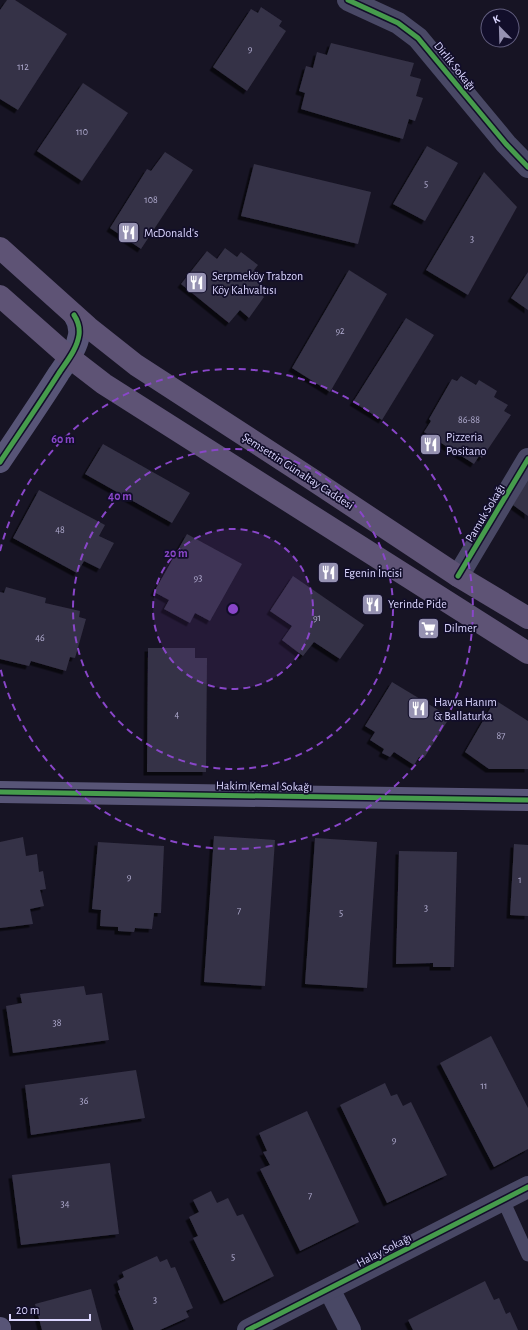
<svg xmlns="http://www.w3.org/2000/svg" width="528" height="1330" viewBox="0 0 528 1330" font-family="'Alegreya Sans',sans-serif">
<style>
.building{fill:#353246;filter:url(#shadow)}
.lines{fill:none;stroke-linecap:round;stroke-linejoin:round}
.lane{stroke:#494865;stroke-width:13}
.street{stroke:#494865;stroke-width:22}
.secondary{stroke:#585577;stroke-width:22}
.primary{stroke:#5e5375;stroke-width:22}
.cycleway-casing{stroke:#120e2a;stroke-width:8}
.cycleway{stroke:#469c4c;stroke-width:5}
.ring{fill:none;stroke:#8946c9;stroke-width:2;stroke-dasharray:7 5}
.labels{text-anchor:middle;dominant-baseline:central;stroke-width:3.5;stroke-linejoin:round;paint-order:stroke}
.number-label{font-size:10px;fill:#b2add1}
.street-label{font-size:12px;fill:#dbd6ff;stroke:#120e2a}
.poi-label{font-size:12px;fill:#dbd6ff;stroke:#120e2a;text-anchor:start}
.centre{fill:#8946c9;stroke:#120e2a;stroke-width:2}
.ring-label{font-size:12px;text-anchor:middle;font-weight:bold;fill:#8946c9;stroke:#120e2a;stroke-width:3.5;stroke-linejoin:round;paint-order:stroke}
</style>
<defs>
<filter id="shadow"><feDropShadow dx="-3.5" dy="3.5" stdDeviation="0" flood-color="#0009"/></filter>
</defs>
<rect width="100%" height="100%" fill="#171424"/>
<g class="building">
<path d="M7 0H15L67 34 18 110 0 99V10Z"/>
<path d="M261 7 282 21 279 26 286 31 247 91 213 67 251 9 258 13Z"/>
<path d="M331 43 414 63 410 76 421 79 416 96 423 98 415 121 409 119 403 139 301 109 305 93 299 91 306 66 313 68 317 52 327 55Z"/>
<path d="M83 83 128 113 82 181 37 151Z"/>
<path d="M427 146 458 163 425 221 393 204Z"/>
<path d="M165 152 193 170 141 249 110 228 147 169 151 171Z"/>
<path d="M254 164 371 192 358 244 241 216Z"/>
<path d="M484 172 517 207 468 295 426 270Z"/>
<path d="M225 248 237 257 241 252 258 265 254 270 265 278 256 290 264 297 249 318 240 310 229 323 181 284 207 251 217 259Z"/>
<path d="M349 270 387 294 330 392 292 368Z"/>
<path d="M528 272V310L511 298Z"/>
<path d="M406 318 434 335 382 420 353 402Z"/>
<path d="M461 376 476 385 479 380 497 391 494 397 508 405 504 411 511 415 482 458 479 456 474 464 424 432 431 421 429 419 452 379 457 381Z"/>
<path d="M103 444 190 493 172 523 85 474Z"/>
<path d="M528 479V516L513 505Z"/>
<path d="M39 490 105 525 99 536 114 543 100 569 84 561 77 573 13 538Z"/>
<path d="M187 534 242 564 210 621 195 613 190 623 164 609 169 600 154 592Z"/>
<path d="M293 576 364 625 340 659 314 642 303 656 282 640 292 626 270 611Z"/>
<path d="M6 587 46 598 45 603 80 611 79 617 86 619 75 658 70 657 66 671 31 661 29 666 0 659V592L4 593Z"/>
<path d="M148 648H195V658H207L206 772H147Z"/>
<path d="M392 682 450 717 424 758 419 757 414 765 394 752 390 757 382 753 384 749 370 740 375 732 365 726Z"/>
<path d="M495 700 528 721V769H489L465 752Z"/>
<path d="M214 836 275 840 265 986 204 982Z"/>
<path d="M23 837 26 856 37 854 39 872 43 871 46 889 40 890 44 906 30 909 33 924 0 928V842Z"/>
<path d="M315 838 377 842 367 988 305 984Z"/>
<path d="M98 842 164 846 161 913H154L152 929 135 928 134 932 118 931V927L100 926 101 910 92 909Z"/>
<path d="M514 844 528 845V916L510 915Z"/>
<path d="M399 851 457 852 454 967H433V963L396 964Z"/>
<path d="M84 986 86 995 102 993 109 1040 13 1053 6 1006 22 1003 20 994Z"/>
<path d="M491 1036 528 1108V1149L494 1167 440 1063Z"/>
<path d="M136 1070 145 1118 31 1135 25 1085Z"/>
<path d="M385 1083 391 1096 397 1094 403 1106 411 1102 447 1175 387 1203 340 1105Z"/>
<path d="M307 1111 359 1222 300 1251 260 1169 270 1165 263 1152 267 1151 259 1133Z"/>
<path d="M110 1163 119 1234 21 1245 12 1175Z"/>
<path d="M211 1191 217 1203 228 1198 237 1216 243 1214 274 1276 224 1301 193 1238 198 1236 189 1217 199 1212 193 1200Z"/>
<path d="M157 1256 160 1262 167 1259 171 1268 175 1267 193 1308 186 1311 189 1317 160 1330H134L118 1291 120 1290 117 1281 124 1277 122 1272Z"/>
<path d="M485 1281 494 1300 499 1298 506 1314 510 1312 518 1330H413L408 1320Z"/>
<path d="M91 1289 102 1330H42L35 1304Z"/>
</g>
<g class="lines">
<path class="lane" d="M503 1200 528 1255"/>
<g class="street">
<path d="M348 0 398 23 418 38 506 144 528 167"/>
<path d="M458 576 528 459"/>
<path d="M329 1289 350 1330"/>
<path d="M248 1330 528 1187"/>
</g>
<g class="secondary">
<path d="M0 462C20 432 40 403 59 373 67 361 77 349 79 335 80 327 78 321 74 315"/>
<path d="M0 792 528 800"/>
<path d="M0 1328V1330"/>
</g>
<g class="primary">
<path d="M0 248 88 327 136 365 313 480 458 576 528 618"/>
<path d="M0 296 69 357 104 384 528 653"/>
</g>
<defs>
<g id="cycleway">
<path d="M348 0 398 23 418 38 506 144 528 167"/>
<path d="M0 462C20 432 40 403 59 373 67 361 77 349 79 335 80 327 78 321 74 315"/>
<path d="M458 576 528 459"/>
<path d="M0 792 528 800"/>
<path d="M248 1330 528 1187"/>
</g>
</defs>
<use href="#cycleway" class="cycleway-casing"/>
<use href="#cycleway" class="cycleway"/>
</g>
<circle cx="233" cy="609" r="80" fill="#8946c9" fill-opacity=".12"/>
<g class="ring">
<circle cx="233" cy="609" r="80"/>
<circle cx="233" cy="609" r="160"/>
<path d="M0 551A240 240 0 1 1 0 667"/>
</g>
<defs>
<symbol id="restaurant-square" viewBox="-11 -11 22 22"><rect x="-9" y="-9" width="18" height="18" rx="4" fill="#9692b2" stroke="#120e2a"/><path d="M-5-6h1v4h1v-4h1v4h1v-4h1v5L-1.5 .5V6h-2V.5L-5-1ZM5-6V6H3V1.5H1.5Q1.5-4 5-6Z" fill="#fff"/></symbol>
<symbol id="supermarket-square" viewBox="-11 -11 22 22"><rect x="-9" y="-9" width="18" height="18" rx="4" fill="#9692b2" stroke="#120e2a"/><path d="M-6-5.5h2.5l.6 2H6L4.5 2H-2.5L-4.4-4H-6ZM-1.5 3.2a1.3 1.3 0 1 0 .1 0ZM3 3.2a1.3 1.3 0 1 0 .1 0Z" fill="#fff"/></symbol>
</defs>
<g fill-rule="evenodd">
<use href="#restaurant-square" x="116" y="220" width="25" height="25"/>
<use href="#restaurant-square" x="184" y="270" width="25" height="25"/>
<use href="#restaurant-square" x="418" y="432" width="25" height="25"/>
<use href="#restaurant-square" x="316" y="560" width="25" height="25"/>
<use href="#restaurant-square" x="360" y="592" width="25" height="25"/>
<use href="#supermarket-square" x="416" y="616" width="25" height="25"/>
<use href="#restaurant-square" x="406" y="696" width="25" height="25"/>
</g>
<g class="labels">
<g class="number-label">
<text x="250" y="49">9</text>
<text x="23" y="67">112</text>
<text x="82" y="132">110</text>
<text x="426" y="184">5</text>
<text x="151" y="200">108</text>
<text x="472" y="239">3</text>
<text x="340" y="331">92</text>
<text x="469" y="420">86-88</text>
<text x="60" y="530">48</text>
<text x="198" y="578">93</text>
<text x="317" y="618">91</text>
<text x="40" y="638">46</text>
<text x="177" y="715">4</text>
<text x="501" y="736">87</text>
<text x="129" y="877">9</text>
<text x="520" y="880">1</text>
<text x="426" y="908">3</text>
<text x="239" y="911">7</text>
<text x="341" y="913">5</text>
<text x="57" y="1023">38</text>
<text x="484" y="1086">11</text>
<text x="84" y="1101">36</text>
<text x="394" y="1140">9</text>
<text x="310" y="1196">7</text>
<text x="65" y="1204">34</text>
<text x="233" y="1257">5</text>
<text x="155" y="1300">3</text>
</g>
<g class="street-label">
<text transform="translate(455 66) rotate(51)">Dirlik Sokağı</text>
<text transform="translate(298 471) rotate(33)">Şemsettin Günaltay Caddesi</text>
<text transform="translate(485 513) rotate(-59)">Pamuk Sokağı</text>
<text transform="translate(264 786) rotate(1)">Hakim Kemal Sokağı</text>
<text transform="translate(384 1250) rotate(-27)">Halay Sokağı</text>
</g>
<g class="poi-label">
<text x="144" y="233">McDonald's</text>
<text x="212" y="276">Serpmeköy Trabzon<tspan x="212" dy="14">Köy Kahvaltısı</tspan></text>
<text x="446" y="437">Pizzeria<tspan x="446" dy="14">Positano</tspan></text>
<text x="344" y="573">Egenin İncisi</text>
<text x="388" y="604">Yerinde Pide</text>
<text x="444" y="628">Dilmer</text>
<text x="434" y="702">Havva Hanım<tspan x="434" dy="14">&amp; Ballaturka</tspan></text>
</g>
</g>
<circle cx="233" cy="609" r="6" class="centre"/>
<g class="ring-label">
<text x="63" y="443">60 m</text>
<text x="120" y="500">40 m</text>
<text x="176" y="557">20 m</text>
</g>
<g transform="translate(500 28) rotate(337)"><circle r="19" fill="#120e2a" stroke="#625e7f"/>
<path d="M0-3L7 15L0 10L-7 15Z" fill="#9692b2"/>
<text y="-6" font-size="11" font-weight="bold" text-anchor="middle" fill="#dbd6ff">K</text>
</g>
<path d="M10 1314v6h80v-6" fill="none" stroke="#dbd6ff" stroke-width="2"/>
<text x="16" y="1314" font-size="12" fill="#dbd6ff" stroke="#120e2a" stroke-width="3" paint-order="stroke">20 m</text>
</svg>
